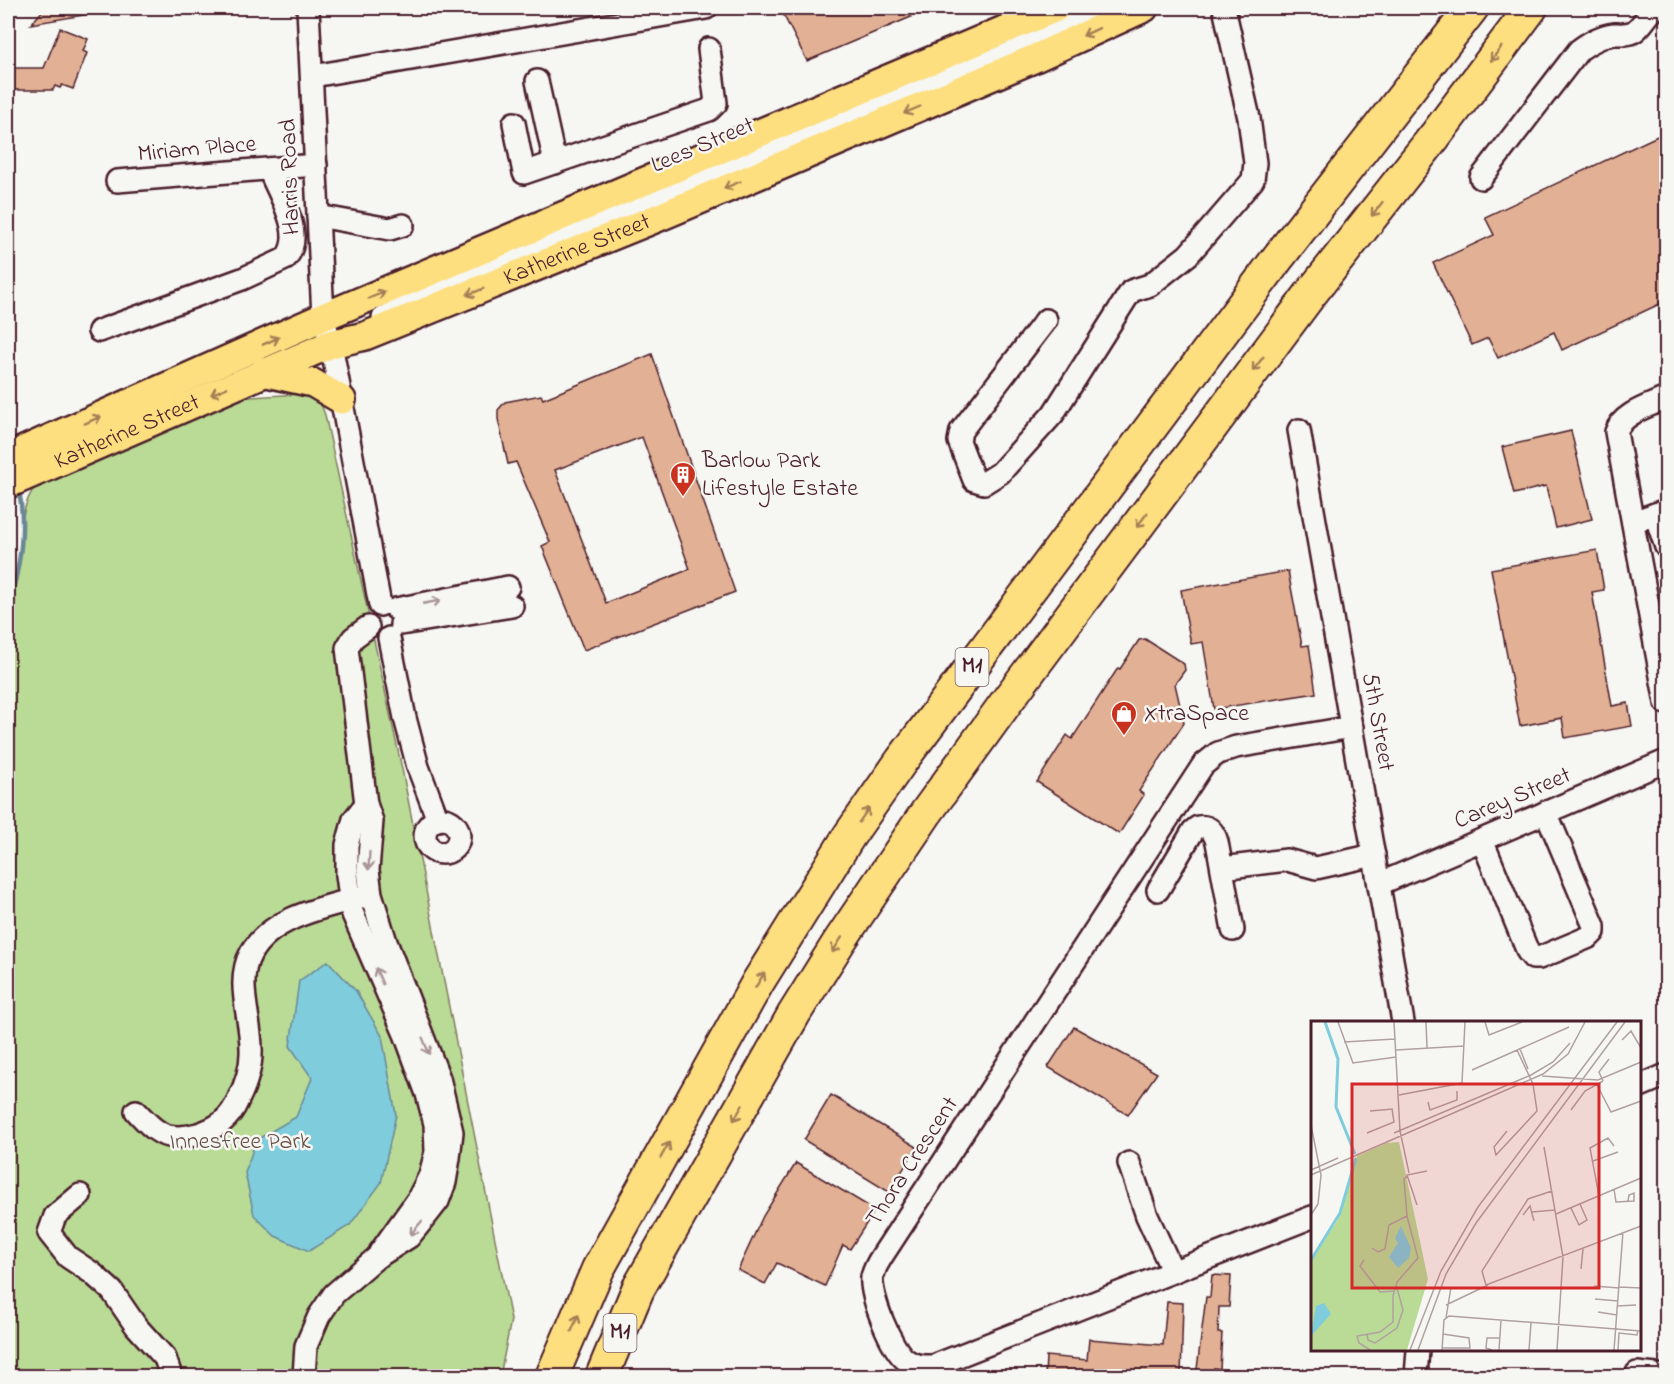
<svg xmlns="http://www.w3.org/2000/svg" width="1674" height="1384" viewBox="0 0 1674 1384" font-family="'Indie Flower',sans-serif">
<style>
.green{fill:#b9db95;stroke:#827d60;stroke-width:1.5}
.water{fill:#7fccdd;stroke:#6a8796;stroke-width:1.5}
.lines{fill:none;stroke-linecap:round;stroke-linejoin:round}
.stream{stroke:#6a8796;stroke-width:4.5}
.building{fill:#e2b094;stroke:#4a1f2b;stroke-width:1.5;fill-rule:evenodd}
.minor-casing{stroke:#4a1f2b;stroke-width:26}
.major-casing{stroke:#4a1f2b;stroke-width:32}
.highway-casing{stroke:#4a1f2b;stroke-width:36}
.minor{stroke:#f6f6f2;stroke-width:21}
.major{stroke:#fddf80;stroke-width:27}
.highway{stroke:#fddf80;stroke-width:32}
.oneway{stroke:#a47f56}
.oneway2{stroke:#a99598}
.labels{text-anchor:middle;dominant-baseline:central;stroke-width:5;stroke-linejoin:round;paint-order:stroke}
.shield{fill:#f6f6f2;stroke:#7e6067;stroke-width:1.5}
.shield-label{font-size:22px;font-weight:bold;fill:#4a1f2b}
.street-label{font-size:24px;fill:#4a1f2b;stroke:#f6f6f2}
.poi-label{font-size:24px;fill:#4a1f2b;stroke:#f6f6f2;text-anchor:start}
.park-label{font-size:24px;fill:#664e46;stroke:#f6f6f2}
.inset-river{fill:none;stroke:#7fccdd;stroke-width:3}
.inset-road{fill:none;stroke:#b1a0a2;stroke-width:1.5}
.view{fill:#d62828;fill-opacity:0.15;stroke:#d62828;stroke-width:3}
.inset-edge{fill:none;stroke:#4a1f2b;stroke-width:3}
</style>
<rect width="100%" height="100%" fill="#f6f6f2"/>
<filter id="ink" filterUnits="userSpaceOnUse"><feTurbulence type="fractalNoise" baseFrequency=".0167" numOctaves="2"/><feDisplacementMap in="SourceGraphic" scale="12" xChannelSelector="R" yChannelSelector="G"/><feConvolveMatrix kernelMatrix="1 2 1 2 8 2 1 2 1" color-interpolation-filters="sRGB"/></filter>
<g filter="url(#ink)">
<path class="green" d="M317 393 325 415 402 769 511 1320 500 1376H8V605C10 597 15 588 17 579 24 547 15 511 37 484L235 398Z"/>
<path class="water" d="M328 961 356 991 382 1036 396 1115 381 1183 350 1225 309 1251 275 1236 254 1215 245 1173 256 1140 296 1117 312 1078 290 1046 299 981Z"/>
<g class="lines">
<g class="stream">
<path d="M8 429 11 447"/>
<path d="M8 605C20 569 26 528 19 490"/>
</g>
</g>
<g class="building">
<path d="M45 8H89L90 14 31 24Z"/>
<path d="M780 8H907L911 17 807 61Z"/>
<path d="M60 28 88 39 83 51 87 53 73 89 62 85 60 88 55 86 53 90H11V68H44Z"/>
<path d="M1666 132V301L1562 350 1554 332 1498 358 1488 338 1472 345 1433 263 1494 235 1485 217Z"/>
<path d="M652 354 735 592 584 650 542 546 550 542 516 462 508 464 498 419V410L505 402 541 395 543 399ZM642 437 690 569 606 603 555 470Z"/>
<path d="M1571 431 1592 519 1556 528 1546 486 1514 494 1502 447Z"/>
<path d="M1597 550 1604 590 1592 592 1612 706 1628 703 1632 726 1565 738 1562 718 1520 726 1491 569Z"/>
<path d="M1288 571 1302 646 1309 645 1316 693 1214 709 1203 642 1191 644 1181 590Z"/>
<path d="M1145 639 1184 664 1185 670 1175 684 1184 723 1139 791 1144 795 1119 834 1037 782 1067 735 1072 739 1118 668 1120 669 1139 640Z"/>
<path d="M1074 1027 1157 1073 1128 1115 1048 1067Z"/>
<path d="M831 1095 917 1147 889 1192 804 1140Z"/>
<path d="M796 1163 875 1210 850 1249 843 1245 825 1286 777 1263 765 1284 738 1270 763 1216Z"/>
<path d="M1212 1275 1231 1276 1229 1307H1219L1218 1333H1222L1220 1369 1214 1368V1377H1196L1206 1297H1210Z"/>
<path d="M1167 1302 1183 1303 1181 1377H1045L1046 1356 1087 1360 1089 1339 1163 1345Z"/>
</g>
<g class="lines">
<defs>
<g id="minor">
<path d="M308 8 323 317 331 344 380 605"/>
<path d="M313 76 706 8"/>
<path d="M537 81 555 163"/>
<path d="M514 123 524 173 709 110 716 103 709 49"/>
<path d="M1481 178 1579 50C1590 42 1600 36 1614 34 1620 34 1627 35 1633 32 1642 27 1647 14 1656 8"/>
<path d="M117 181 316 165"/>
<path d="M318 216 390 229 403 225"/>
<path d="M383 318 449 280 1100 8"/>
<path d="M1046 320 961 431 959 441 974 480 984 483 1000 473 1053 414 1131 291 1150 285 1188 255 1253 180 1255 163 1249 118 1224 8"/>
<path d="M99 331 242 279 285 259C307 235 278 194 269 169"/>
<path d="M1666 398C1650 406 1622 413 1616 432L1666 703"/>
<path d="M1299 430 1403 1022"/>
<path d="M1655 514 1666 547"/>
<path d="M1633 522 1666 510"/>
<path d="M396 609 508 587"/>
<path d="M401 624 512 606"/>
<path d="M389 638 405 718 418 767 438 820"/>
<path d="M366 804 354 819 347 845V875L352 912 405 1034 427 1094 435 1124 436 1152 430 1175 418 1199 380 1252"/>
<circle cx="442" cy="836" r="17"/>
<path d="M1482 840 1528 952 1533 958H1539L1589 937 1594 932V926L1546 812"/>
<path d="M1222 868 1287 860 1316 868 1374 855"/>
<path d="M1379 884 1666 761"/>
<path d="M1158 890 1193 831 1198 827C1209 825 1214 832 1217 842L1233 930"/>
<path d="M1640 1086 1666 1075"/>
<path d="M136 1111C157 1134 166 1142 198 1134 217 1128 230 1119 238 1100 246 1084 252 1066 251 1048 251 1018 235 981 251 953 271 917 325 907 362 897"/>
<path d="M1129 1163 1147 1216 1173 1272"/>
<path d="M80 1195 55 1216 49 1233 68 1257 92 1273 112 1291 136 1326 165 1358 171 1376"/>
<path d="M1312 1217 933 1366C923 1366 914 1366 906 1360 891 1349 870 1296 872 1277 874 1270 878 1262 882 1256L1203 765 1218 753 1236 747 1352 727"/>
<path d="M1637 1373 1666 1376"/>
<path d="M304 1376 306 1346 319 1316 334 1294 376 1258 409 1237 427 1215 438 1201 445 1182 449 1158 452 1132 439 1078 386 942 371 894 368 870 372 821 366 804 347 648 353 638 368 627"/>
<path d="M1416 1376 1418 1350"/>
</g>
<g id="major">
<path d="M263 372 313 383 342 400"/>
<path d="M8 457 323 317 1056 8"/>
<path id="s1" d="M8 484 331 344 365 336 657 218 1033 59 1144 8"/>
</g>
<g id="highway">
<path d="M552 1376 598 1269 758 982 849 836 902 760 1277 259 1472 8"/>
<path d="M602 1376 638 1289 794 1014 839 942 926 813 1010 697 1312 292 1435 136 1531 8"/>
</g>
</defs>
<use href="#minor" class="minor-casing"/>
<use href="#major" class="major-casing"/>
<use href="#highway" class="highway-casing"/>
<use href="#minor" class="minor"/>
<use href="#major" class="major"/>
<use href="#highway" class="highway"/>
</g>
<defs><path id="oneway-shaft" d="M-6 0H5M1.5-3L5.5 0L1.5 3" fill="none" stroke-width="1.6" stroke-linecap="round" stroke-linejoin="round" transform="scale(1.5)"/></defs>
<g class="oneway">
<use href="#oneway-shaft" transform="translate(1091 32) rotate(155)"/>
<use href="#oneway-shaft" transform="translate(1496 54) rotate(127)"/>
<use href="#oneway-shaft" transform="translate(912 110) rotate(157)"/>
<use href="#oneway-shaft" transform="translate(732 185) rotate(157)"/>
<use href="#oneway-shaft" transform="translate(1377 209) rotate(128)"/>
<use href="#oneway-shaft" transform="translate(475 292) rotate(158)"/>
<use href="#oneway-shaft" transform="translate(377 295) rotate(-23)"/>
<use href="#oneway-shaft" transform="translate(271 341) rotate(-24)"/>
<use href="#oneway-shaft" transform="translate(1258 364) rotate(127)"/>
<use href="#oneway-shaft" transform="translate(219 391) rotate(156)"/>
<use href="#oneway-shaft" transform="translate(93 420) rotate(-24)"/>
<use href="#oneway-shaft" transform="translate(1142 520) rotate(127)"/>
<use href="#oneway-shaft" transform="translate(864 815) rotate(-55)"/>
<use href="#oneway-shaft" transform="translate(837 945) rotate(122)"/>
<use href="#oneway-shaft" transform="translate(760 980) rotate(-59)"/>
<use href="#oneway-shaft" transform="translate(738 1113) rotate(120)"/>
<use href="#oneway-shaft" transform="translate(665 1150) rotate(-61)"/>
<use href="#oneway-shaft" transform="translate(575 1323) rotate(-67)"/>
</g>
<g class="oneway2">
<use href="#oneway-shaft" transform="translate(432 602) rotate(-11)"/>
<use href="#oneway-shaft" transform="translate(369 861) rotate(93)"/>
<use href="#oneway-shaft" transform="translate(379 976) rotate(-113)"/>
<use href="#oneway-shaft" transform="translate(426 1046) rotate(68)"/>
<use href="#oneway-shaft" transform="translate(416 1228) rotate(130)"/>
</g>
</g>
<defs>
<symbol id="building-pin" viewBox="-11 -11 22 30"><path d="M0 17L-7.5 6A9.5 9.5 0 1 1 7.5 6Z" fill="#c8321e" stroke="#f6f6f2"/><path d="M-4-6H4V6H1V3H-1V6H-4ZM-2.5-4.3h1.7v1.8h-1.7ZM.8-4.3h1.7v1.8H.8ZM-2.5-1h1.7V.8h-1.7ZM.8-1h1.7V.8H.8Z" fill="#fff"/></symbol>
<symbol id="shop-pin" viewBox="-11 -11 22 30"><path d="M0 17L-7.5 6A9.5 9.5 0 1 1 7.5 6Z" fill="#c8321e" stroke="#f6f6f2"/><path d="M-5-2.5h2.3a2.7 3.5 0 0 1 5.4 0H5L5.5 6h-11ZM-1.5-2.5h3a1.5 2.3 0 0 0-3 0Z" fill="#fff"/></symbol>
</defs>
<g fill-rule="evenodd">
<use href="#building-pin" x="668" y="460" width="30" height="40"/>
<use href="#shop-pin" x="1109" y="699" width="30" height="40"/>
</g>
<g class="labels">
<g class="shield">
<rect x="955.5" y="648" width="33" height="38" rx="4.5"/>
<rect x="603.5" y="1314" width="33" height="38" rx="4.5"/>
</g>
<g class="shield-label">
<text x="972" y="667">M1</text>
<text x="620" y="1333">M1</text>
</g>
<g class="street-label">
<text transform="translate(703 146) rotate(-23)">Lees Street</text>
<text transform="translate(197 150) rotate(-5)">Miriam Place</text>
<text transform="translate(291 177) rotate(-92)">Harris Road</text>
<text stroke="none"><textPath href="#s1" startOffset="616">Katherine Street</textPath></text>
<text stroke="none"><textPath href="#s1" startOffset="130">Katherine Street</textPath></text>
<text transform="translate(1377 722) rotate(80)">5th Street</text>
<text transform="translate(1513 799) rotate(-23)">Carey Street</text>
<text transform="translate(913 1162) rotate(-57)">Thora Crescent</text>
</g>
<g class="poi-label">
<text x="702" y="461">Barlow Park<tspan x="702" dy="28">Lifestyle Estate</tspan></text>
<text x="1144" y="714">XtraSpace</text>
</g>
<g class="park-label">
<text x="240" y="1142">Innesfree Park</text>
</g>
</g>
<g transform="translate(1311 1021)">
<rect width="330" height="330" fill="#f6f6f2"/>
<path d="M88 121 117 258 96 329H0V239L26 200 46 135 76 122Z" fill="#b9db95"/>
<path d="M90 205 100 227 98 237 87 247 78 236 87 222 84 217ZM13 282 20 293 0 315 5 285Z" fill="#7fccdd"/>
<path class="inset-river" d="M14 1 27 38 25 86 44 133M0 239 29 192 45 137"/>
<path class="inset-road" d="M27 1 42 42 85 36M83 1 89 110 98 152M115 1 116 27M174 1 178 14 211 1M311 19 320 10 330 27M33 21 84 18M209 28 217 48M85 29 153 25M161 49 258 6M231 55 287 59 330 41M292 60 288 51 298 38M286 64 300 91 330 80M88 74 151 62 154 1M117 81 119 89 146 79V70M260 89 274 70 292 60M59 90 82 88M0 104 10 154 7 183 0 194M196 110 183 126 185 134 226 90 222 63 206 29M56 112 83 101 81 88M83 112 220 54 242 41 259 22M233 126 252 236 246 329M282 140 307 131M0 149 27 137M0 154 232 53 257 33 274 1M303 168 305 181 323 180V172L318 174 317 180M241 170 217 178 171 250 175 264 330 205M288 175 279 127 297 117 303 125M106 184 96 154 116 150M260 187 268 204 276 199 269 183M221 191 244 189M245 193 330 157M212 194 219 185 223 200M61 227 67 231 74 228 78 204 96 195M53 239 49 245 69 271 84 270M270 248 272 228M283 265 308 267M308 266 330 267M284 278 307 280M135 284 177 264M306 285 325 284M287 291 306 294M135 297 140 266M56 313 57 319 64 322 86 307 92 289 86 267M131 327H159L158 317 132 313M59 329 48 322 46 315 69 311 82 301V275L86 261 107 237 96 195 93 158 96 155M99 329 130 250 167 186 306 1M107 329 135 253 165 202 314 1M131 329 133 299 138 295 330 310M181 329 175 327 176 317H189M188 329 190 299M218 329 220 302M303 329 312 211M307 329 308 312 326 314 327 309"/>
<path class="view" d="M41 63H288V267H41Z"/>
<rect width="330" height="330" class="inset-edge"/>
</g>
<rect width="1674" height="1384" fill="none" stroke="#f6f6f2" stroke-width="30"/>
<rect x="15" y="15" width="1644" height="1354" fill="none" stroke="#4a1f2b" stroke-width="2" filter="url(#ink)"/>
</svg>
